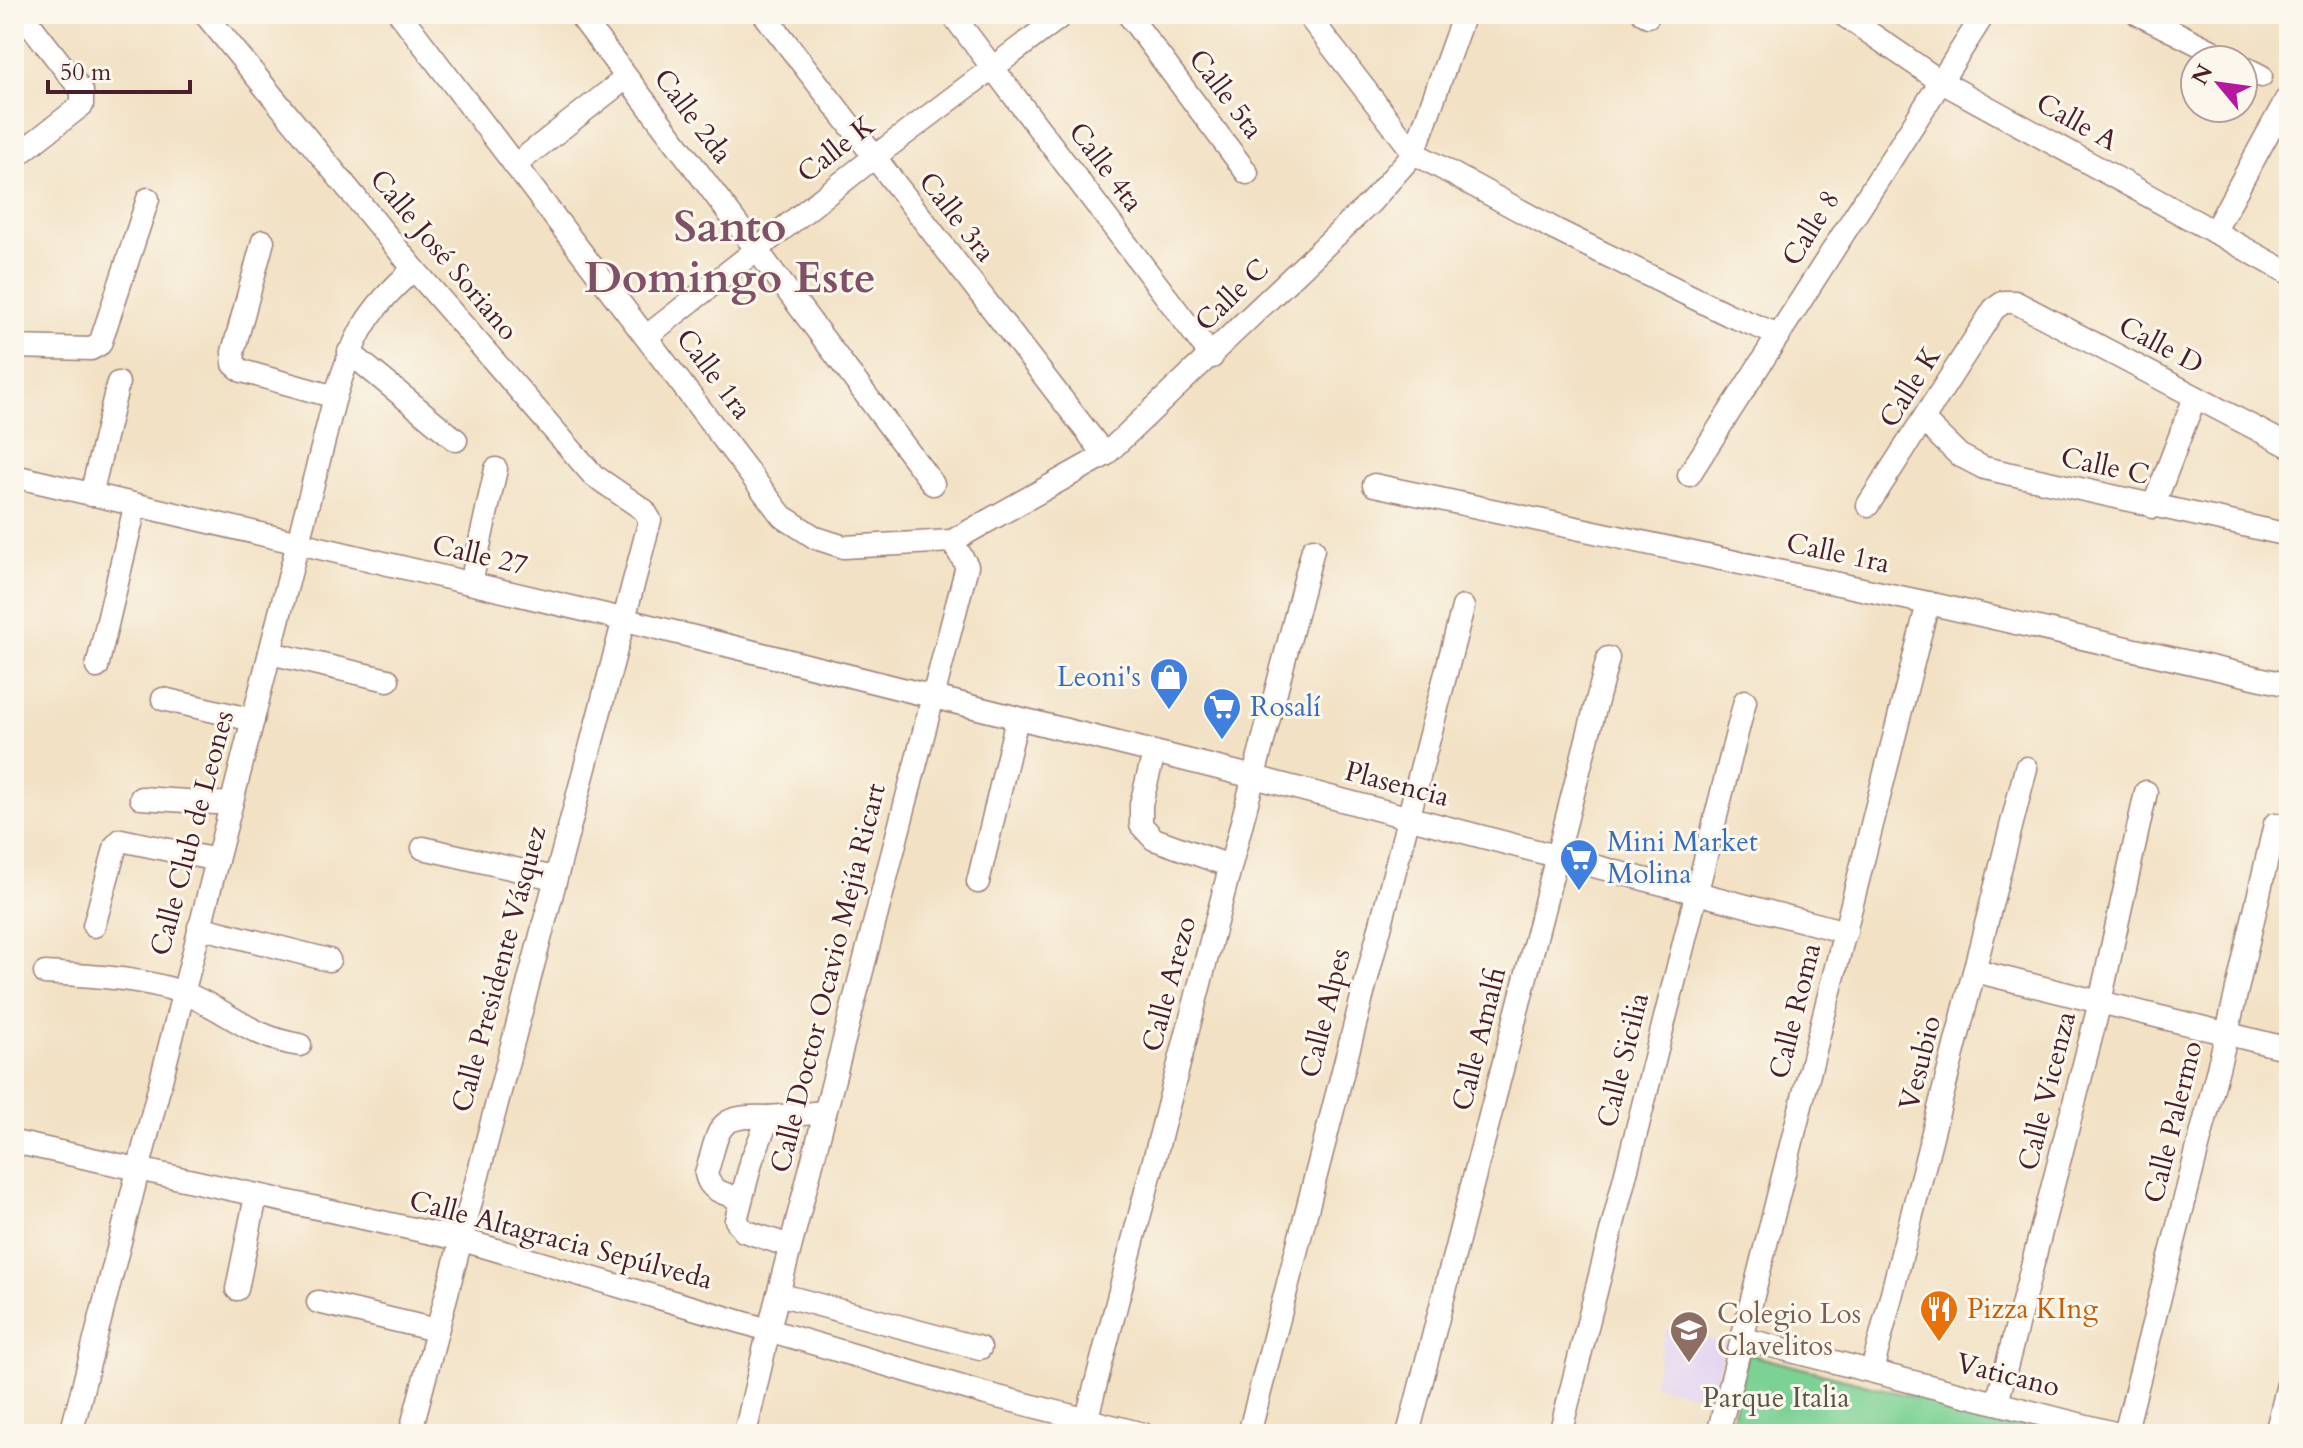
<svg xmlns="http://www.w3.org/2000/svg" width="2303" height="1448" viewBox="0 0 2303 1448" font-family="Cardo,serif">
<style>
.built{fill:#e3d3f2}
.green{fill:#7cd194;stroke:#637860;stroke-width:2}
.lines{fill:none;stroke-linecap:round;stroke-linejoin:round}
.minor-casing{stroke:#9e8078;stroke-width:25}
.minor{stroke:#fff;stroke-width:22}
.labels{text-anchor:middle;dominant-baseline:central;stroke-width:6;stroke-linejoin:round;paint-order:stroke}
.street-label{font-size:28px;fill:#4a1f2b;stroke:#fbf7ec}
.shop-label{font-size:28px;fill:#366cbe;stroke:#fbf7ec;text-anchor:start}
.food-label{font-size:28px;fill:#c56008;stroke:#fbf7ec;text-anchor:start}
.education-label{font-size:28px;fill:#785e54;stroke:#fbf7ec;text-anchor:start}
.park-label{font-size:28px;fill:#59544a;stroke:#fbf7ec}
.town-label{font-size:44px;font-weight:bold;fill:#805166;stroke:#fbf7ec}
</style>
<rect width="100%" height="100%" fill="#fbf7ec"/>
<filter id="ink" filterUnits="userSpaceOnUse"><feTurbulence type="fractalNoise" baseFrequency=".0125" numOctaves="2"/><feDisplacementMap in="SourceGraphic" scale="16" xChannelSelector="R" yChannelSelector="G"/><feConvolveMatrix kernelMatrix="1 2 1 2 8 2 1 2 1" color-interpolation-filters="sRGB"/></filter>
<filter id="wash" filterUnits="userSpaceOnUse"><feTurbulence type="fractalNoise" baseFrequency=".006" numOctaves="4" result="noise"/><feDisplacementMap in="SourceGraphic" scale="32" xChannelSelector="R" yChannelSelector="G"/><feGaussianBlur stdDeviation="1.8" result="paint"/><feColorMatrix in="noise" values="0 0 0 0 0 0 0 0 0 0 0 0 0 0 0 0 0 1.4 0 .05"/><feComposite in="paint" operator="in"/></filter>
<g filter="url(#wash)">
<rect width="100%" height="100%" fill="#f2e1c4"/>
<path class="built" d="M1666 1329 1725 1343 1712 1399 1653 1385Z"/>
<path class="green" d="M1747 1354 2058 1434H1728Z"/>
</g>
<g filter="url(#ink)">
<g class="lines">
<defs>
<g id="minor">
<path d="M205 14 414 269 593 475 644 510 650 520 410 1434"/>
<path d="M400 14 782 516 816 538 844 547 952 541 1105 455 1371 202 1414 153 1464 14"/>
<path d="M579 14 933 484"/>
<path d="M764 14 1105 455"/>
<path d="M952 14 1212 357"/>
<path d="M1128 14 1247 173"/>
<path d="M1307 14 1414 153 1556 230 1729 315 1779 335"/>
<path d="M1644 14 1648 16"/>
<path d="M1842 14 1940 81 2289 273"/>
<path d="M2138 14 2230 60"/>
<path d="M2243 67 2261 76"/>
<path d="M14 158 82 105V91L22 14"/>
<path d="M515 165 626 78"/>
<path d="M2214 232 2286 100"/>
<path d="M263 241 233 352 234 364 242 371 335 397"/>
<path d="M647 336 873 158 1064 14"/>
<path d="M14 347 91 349 100 344 148 199"/>
<path d="M349 352 456 440"/>
<path d="M1924 421 1959 455 1984 468 2289 535"/>
<path d="M1689 475 1984 14"/>
<path d="M14 476 622 619 1254 777 1846 932"/>
<path d="M1374 485 1928 603 2289 685"/>
<path d="M91 495 118 383"/>
<path d="M1868 505 1994 309 2004 302H2015L2289 446"/>
<path d="M2153 507 2195 397"/>
<path d="M471 583 496 469"/>
<path d="M270 653 388 680"/>
<path d="M97 667 135 507"/>
<path d="M163 699 253 720"/>
<path d="M1154 753 1141 804V825L1154 839 1230 866"/>
<path d="M141 798 231 804"/>
<path d="M423 848 554 878"/>
<path d="M978 882 1017 719"/>
<path d="M94 926 116 845 121 840 217 860"/>
<path d="M199 927 329 960"/>
<path d="M1975 971 2289 1049"/>
<path d="M45 973C90 976 138 977 181 992 226 1008 248 1037 300 1045"/>
<path d="M14 1142 459 1239 986 1394 1143 1434"/>
<path d="M740 1199C724 1193 710 1192 706 1174 721 1126 714 1115 769 1117"/>
<path d="M790 1246 744 1231 736 1220 752 1159 769 1117 825 1112"/>
<path d="M237 1289 256 1196"/>
<path d="M778 1294 980 1348"/>
<path d="M318 1302 436 1330"/>
<path d="M1744 1339 2118 1434"/>
<path d="M1872 1371 2026 768"/>
<path d="M1997 1403 2100 1002 2146 792"/>
<path d="M1083 1433 1313 549"/>
<path d="M71 1434 335 397C354 336 366 311 414 269"/>
<path d="M745 1434 769 1329 967 566 952 541"/>
<path d="M1249 1434 1463 607"/>
<path d="M1408 1434 1608 658"/>
<path d="M1560 1434 1745 701"/>
<path d="M1718 1434 1928 603"/>
<path d="M2125 1434 2227 1033 2275 824"/>
<path d="M2276 1434 2289 1380"/>
</g>
</defs>
<use href="#minor" class="minor-casing"/>
<use href="#minor" class="minor"/>
</g>
</g>
<defs>
<symbol id="shop-pin" viewBox="-11 -11 22 30"><path d="M0 17L-7.5 6A9.5 9.5 0 1 1 7.5 6Z" fill="#3f7fe0" stroke="#fbf7ec"/><path d="M-5-2.5h2.3a2.7 3.5 0 0 1 5.4 0H5L5.5 6h-11ZM-1.5-2.5h3a1.5 2.3 0 0 0-3 0Z" fill="#fff"/></symbol>
<symbol id="supermarket-pin" viewBox="-11 -11 22 30"><path d="M0 17L-7.5 6A9.5 9.5 0 1 1 7.5 6Z" fill="#3f7fe0" stroke="#fbf7ec"/><path d="M-6-5.5h2.5l.6 2H6L4.5 2H-2.5L-4.4-4H-6ZM-1.5 3.2a1.3 1.3 0 1 0 .1 0ZM3 3.2a1.3 1.3 0 1 0 .1 0Z" fill="#fff"/></symbol>
<symbol id="restaurant-pin" viewBox="-11 -11 22 30"><path d="M0 17L-7.5 6A9.5 9.5 0 1 1 7.5 6Z" fill="#e8710a" stroke="#fbf7ec"/><path d="M-5-6h1v4h1v-4h1v4h1v-4h1v5L-1.5 .5V6h-2V.5L-5-1ZM5-6V6H3V1.5H1.5Q1.5-4 5-6Z" fill="#fff"/></symbol>
<symbol id="school-pin" viewBox="-11 -11 22 30"><path d="M0 17L-7.5 6A9.5 9.5 0 1 1 7.5 6Z" fill="#8d6e63" stroke="#fbf7ec"/><path d="M0-5L7-2L0 1L-7-2ZM-4 1L0 2.5L4 1V4Q0 6-4 4Z" fill="#fff"/></symbol>
</defs>
<g fill-rule="evenodd">
<use href="#shop-pin" x="1147" y="655" width="44" height="60"/>
<use href="#supermarket-pin" x="1200" y="685" width="44" height="60"/>
<use href="#supermarket-pin" x="1557" y="836" width="44" height="60"/>
<use href="#restaurant-pin" x="1917" y="1287" width="44" height="60"/>
<use href="#school-pin" x="1667" y="1308" width="44" height="60"/>
</g>
<g class="labels">
<g class="street-label">
<text transform="translate(1226 94) rotate(53)">Calle 5ta</text>
<text transform="translate(693 116) rotate(53)">Calle 2da</text>
<text transform="translate(2077 122) rotate(29)">Calle A</text>
<text transform="translate(836 149) rotate(-38)">Calle K</text>
<text transform="translate(1106 167) rotate(53)">Calle 4ta</text>
<text transform="translate(957 217) rotate(52)">Calle 3ra</text>
<text transform="translate(1811 228) rotate(-58)">Calle 8</text>
<text transform="translate(444 255) rotate(50)">Calle José Soriano</text>
<text transform="translate(1232 295) rotate(-44)">Calle C</text>
<text transform="translate(2161 345) rotate(28)">Calle D</text>
<text transform="translate(714 374) rotate(53)">Calle 1ra</text>
<text transform="translate(1910 387) rotate(-58)">Calle K</text>
<text transform="translate(2105 466) rotate(12)">Calle C</text>
<text transform="translate(1838 553) rotate(12)">Calle 1ra</text>
<text transform="translate(480 555) rotate(13)">Calle 27</text>
<text transform="translate(1397 784) rotate(15)">Plasencia</text>
<text transform="translate(192 833) rotate(-75)">Calle Club de Leones</text>
<text transform="translate(499 969) rotate(-75)">Calle Presidente Vásquez</text>
<text transform="translate(828 978) rotate(-76)">Calle Doctor Ocavio Mejía Ricart</text>
<text transform="translate(1169 984) rotate(-75)">Calle Arezo</text>
<text transform="translate(1795 1011) rotate(-76)">Calle Roma</text>
<text transform="translate(1325 1013) rotate(-76)">Calle Alpes</text>
<text transform="translate(1479 1039) rotate(-76)">Calle Amalfi</text>
<text transform="translate(1623 1060) rotate(-76)">Calle Sicilia</text>
<text transform="translate(1920 1063) rotate(-76)">Vesubio</text>
<text transform="translate(2047 1091) rotate(-76)">Calle Vicenza</text>
<text transform="translate(2173 1122) rotate(-76)">Calle Palermo</text>
<text transform="translate(561 1240) rotate(15)">Calle Altagracia Sepúlveda</text>
<text transform="translate(2008 1375) rotate(14)">Vaticano</text>
</g>
<g class="shop-label">
<text x="1141" y="677" text-anchor="end">Leoni's</text>
<text x="1250" y="707">Rosalí</text>
<text x="1607" y="842">Mini Market<tspan x="1607" dy="32">Molina</tspan></text>
</g>
<g class="food-label">
<text x="1967" y="1309">Pizza KIng</text>
</g>
<g class="education-label">
<text x="1717" y="1314">Colegio Los<tspan x="1717" dy="32">Clavelitos</tspan></text>
</g>
<g class="park-label">
<text x="1776" y="1398">Parque Italia</text>
</g>
<g class="town-label">
<text x="730" y="227">Santo<tspan x="730" dy="51">Domingo Este</tspan></text>
</g>
</g>
<rect width="2303" height="1448" fill="none" stroke="#fbf7ec" stroke-width="48"/>
<g transform="translate(2219 84) rotate(299)"><circle r="38" fill="#fbf7ec" stroke="#b4a19f" stroke-width="2"/>
<path d="M0-6L14 30L0 20L-14 30Z" fill="#b5179e"/>
<text y="-12" font-size="22" font-weight="bold" text-anchor="middle" fill="#4a1f2b">N</text>
</g>
<path d="M48 80v12h142v-12" fill="none" stroke="#4a1f2b" stroke-width="4"/>
<text x="60" y="80" font-size="24" fill="#4a1f2b" stroke="#fbf7ec" stroke-width="6" paint-order="stroke">50 m</text>
</svg>
